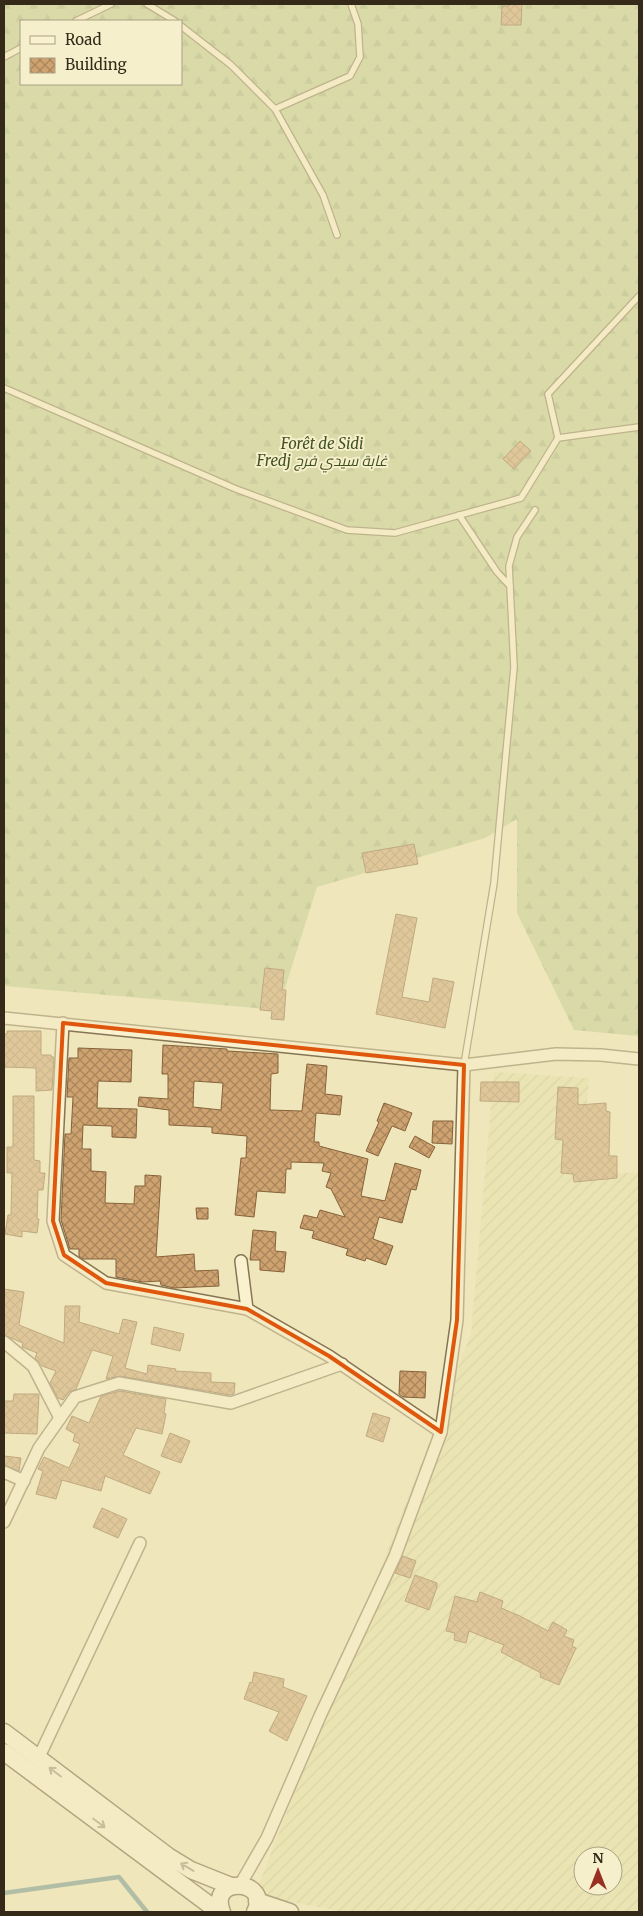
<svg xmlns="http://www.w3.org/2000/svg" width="643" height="1916" viewBox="0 0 643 1916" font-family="Merriweather,Cairo,serif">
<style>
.farmland{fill:url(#farmland-furrows);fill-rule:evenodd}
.forest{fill:url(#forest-firs);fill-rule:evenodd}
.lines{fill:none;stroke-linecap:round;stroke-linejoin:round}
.stream{stroke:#678d88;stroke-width:4.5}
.building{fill:url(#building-cross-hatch);stroke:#86623a;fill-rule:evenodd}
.service-casing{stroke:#867555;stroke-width:8}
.minor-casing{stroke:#867555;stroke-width:14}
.secondary-casing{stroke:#685638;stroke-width:19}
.service{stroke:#faf2cf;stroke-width:5.5}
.minor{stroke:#faf2cf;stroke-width:11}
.secondary{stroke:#faf2cf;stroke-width:16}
.oneway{stroke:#988e74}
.marked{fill:none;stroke:#df570d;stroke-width:4;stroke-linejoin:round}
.labels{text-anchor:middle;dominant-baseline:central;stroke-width:4;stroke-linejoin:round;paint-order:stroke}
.park-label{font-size:15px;font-style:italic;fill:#3f5220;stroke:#f6efcb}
</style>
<defs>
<pattern id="farmland-furrows" width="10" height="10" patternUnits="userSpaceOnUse" patternTransform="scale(1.25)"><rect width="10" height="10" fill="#e5e2a9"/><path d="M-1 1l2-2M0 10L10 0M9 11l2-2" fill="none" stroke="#c5c291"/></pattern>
<pattern id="forest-firs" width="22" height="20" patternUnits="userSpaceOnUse" patternTransform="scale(1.25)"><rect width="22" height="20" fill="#becd90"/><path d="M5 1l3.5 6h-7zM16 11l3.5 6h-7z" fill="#a4b07c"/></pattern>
<pattern id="building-cross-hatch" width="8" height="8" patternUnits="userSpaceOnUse" patternTransform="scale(1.25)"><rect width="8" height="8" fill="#cfa370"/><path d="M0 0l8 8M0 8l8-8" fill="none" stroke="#a9855b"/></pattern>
</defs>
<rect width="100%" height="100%" fill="#efe6bb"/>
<path class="farmland" d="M494 1072 589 1078 580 1177 639 1172V1912H345L255 1895 471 1334ZM583 1856H613V1886H583Z"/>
<path class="forest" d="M4 4H639V1036L574 1030 517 913V819L485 838 317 887 278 1010 4 986ZM21 21H181V84H21Z"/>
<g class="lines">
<path class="stream" d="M4 1893 119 1877 147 1912"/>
</g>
<g class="building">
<path d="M509 4H522L521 25H501L502 6H509Z"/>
<path d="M520 441 531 451 514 469 503 459Z"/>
<path d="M414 844 418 864 366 873 362 853Z"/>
<path d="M396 914 417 918 402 997 429 1002 433 978 454 982 445 1028 376 1014Z"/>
<path d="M265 968 284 970 282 990H286L284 1020 271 1019 272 1011 260 1010Z"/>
<path d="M7 1031H41V1055H51V1057H54L52 1090 36 1091V1068L4 1067V1034H7Z"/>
<path d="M163 1045 227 1049V1051L278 1054V1073L271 1074 270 1110 302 1111 307 1064 327 1066 325 1094 342 1096 340 1115 316 1113 314 1142H319V1146L368 1159 361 1196 385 1201 395 1163 421 1170 416 1190 411 1189 402 1223 379 1217 373 1239 393 1246 386 1265 366 1258 365 1261 346 1255 348 1249 312 1238 314 1231 300 1228 304 1215 317 1218 320 1210 345 1217 331 1189 326 1187 331 1173 322 1171 324 1163 291 1162V1169H286L285 1193 257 1191 254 1217 235 1215 241 1158H246L247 1136 212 1133V1127L169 1125V1110L138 1106 139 1097 168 1099V1074H162ZM194 1081 223 1083 221 1110 193 1107Z"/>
<path d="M78 1048 132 1050 131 1082 98 1081 97 1108 137 1109 136 1138 112 1137V1126L83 1125 82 1149H91V1171L106 1172 105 1203 134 1204 135 1186H145V1175L161 1176 156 1257 194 1254 195 1271 218 1270 219 1286 174 1288 161 1285 160 1281 143 1282 116 1277V1259H83L79 1256V1249H70L61 1220 65 1134H71L73 1097H67L69 1058H78Z"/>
<path d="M481 1082H519V1102L480 1101Z"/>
<path d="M558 1087 578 1088V1105L606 1103V1111L610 1112 609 1156H617V1178L574 1182 573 1174 561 1173 563 1140 555 1139Z"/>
<path d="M13 1096H34V1160L40 1161V1173H45L43 1190H38L37 1219H39L37 1233 22 1231V1237L5 1234 8 1215H11L12 1173H7V1147H13Z"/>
<path d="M384 1103 412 1113 405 1131 392 1126 378 1156 366 1151 379 1122 377 1121Z"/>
<path d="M433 1121H453L452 1144 432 1143Z"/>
<path d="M415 1136 435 1147 429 1158 409 1147Z"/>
<path d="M196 1208H208V1219H197Z"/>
<path d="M253 1230 276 1232 275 1251 286 1252 284 1272 260 1270V1260H250Z"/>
<path d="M4 1289 24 1292 19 1325 64 1343 65 1306H80L79 1322 119 1334 123 1319 137 1322 125 1368 147 1374 148 1365 176 1369 175 1371 211 1373V1382L235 1383 234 1394 230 1395 120 1376 106 1379 113 1356 92 1350 76 1389 69 1392 63 1400 58 1398 50 1383 56 1371 42 1366 35 1358 37 1353 22 1347 23 1343 4 1335Z"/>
<path d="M154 1327 184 1334 180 1351 151 1344Z"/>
<path d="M400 1371 426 1372 425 1398 403 1397 399 1394Z"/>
<path d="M120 1391 166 1399 164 1413 166 1414 162 1434 136 1428 123 1455 160 1472 150 1494 105 1476 101 1491 62 1480 56 1499 36 1494 43 1471 38 1469 44 1457 69 1468 80 1444 73 1441 75 1434 66 1429 72 1416 89 1423 101 1396Z"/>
<path d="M14 1394H39L37 1434 4 1433V1401H13Z"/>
<path d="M373 1413 390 1418 383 1442 366 1436Z"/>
<path d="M170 1433 190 1441 181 1463 161 1456Z"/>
<path d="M4 1456 21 1458 19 1471 4 1465Z"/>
<path d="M102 1508 127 1519 118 1538 93 1527Z"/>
<path d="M403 1556 416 1561 410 1578 395 1573Z"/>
<path d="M415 1575 437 1583V1587L429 1610 405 1601Z"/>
<path d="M480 1592 503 1601 501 1608 520 1616 548 1631 553 1622 567 1630 564 1636 574 1640 572 1646 576 1648 559 1685 540 1677 541 1673 501 1652 504 1645 469 1631 466 1643 454 1640 455 1633 446 1631 455 1596 477 1602Z"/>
<path d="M254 1672 284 1679 283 1687 307 1696 287 1741 269 1731 279 1712 244 1699 250 1682 252 1683Z"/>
</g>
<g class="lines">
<defs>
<g id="service">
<path d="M147 4 175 21"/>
<path d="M76 21 111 4"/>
<path d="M181 26 231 65 275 109"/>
<path d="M4 57 21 48"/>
<path d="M337 235 323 195 275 109 350 76 360 57 358 24 351 4"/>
<path d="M4 388 236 489 347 530 395 533 521 498 558 438 639 427"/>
<path d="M558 438 548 394 639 296"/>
<path d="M459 515 497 572 510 586"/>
<path d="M464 1065 494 883 514 667 509 566 517 537 535 510"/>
</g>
<g id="minor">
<path d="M4 1018 464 1065 556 1054 601 1055 639 1059"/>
<path d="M63 1023 53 1221 64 1255 106 1283 247 1309"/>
<path d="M241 1261 247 1309 329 1356 441 1432"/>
<path d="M4 1342 33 1366 60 1418"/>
<path d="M4 1472 24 1481"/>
<path d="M4 1522 39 1448 75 1397 119 1383 231 1403 342 1364"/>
<path d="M38 1759 140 1543"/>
<path d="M240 1885 267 1838 320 1716 395 1556 441 1432 457 1320 464 1065"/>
</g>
<g id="secondary">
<path d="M4 1732 168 1856 191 1870 231 1886"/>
<path d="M4 1752 219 1912"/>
<path d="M257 1901 290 1912"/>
<path d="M222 1912C207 1875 272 1879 255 1912"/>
</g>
</defs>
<use href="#service" class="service-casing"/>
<use href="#minor" class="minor-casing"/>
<use href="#secondary" class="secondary-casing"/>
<use href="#service" class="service"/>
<use href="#minor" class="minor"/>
<use href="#secondary" class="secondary"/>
</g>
<defs><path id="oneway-shaft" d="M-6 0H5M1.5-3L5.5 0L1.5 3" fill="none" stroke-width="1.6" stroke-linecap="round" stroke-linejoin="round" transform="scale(1.25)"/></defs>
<g class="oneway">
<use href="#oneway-shaft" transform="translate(55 1772) rotate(-143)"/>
<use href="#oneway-shaft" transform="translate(99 1823) rotate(37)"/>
<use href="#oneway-shaft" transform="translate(187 1867) rotate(-149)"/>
</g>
<path d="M0 0H643V1916H0ZM63 1023 464 1065 457 1320 441 1432 329 1356 247 1309 106 1283 64 1255 53 1221Z" fill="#efe6bb" fill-opacity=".55" fill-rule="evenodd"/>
<path class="marked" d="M63 1023 464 1065 457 1320 441 1432 329 1356 247 1309 106 1283 64 1255 53 1221Z"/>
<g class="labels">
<g class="park-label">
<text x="322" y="443">Forêt de Sidi<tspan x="322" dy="17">Fredj غابة سيدي فرج</tspan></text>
</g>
</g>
<rect width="643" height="1916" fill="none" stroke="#352a1a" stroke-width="10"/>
<rect x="20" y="20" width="162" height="65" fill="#f6efcb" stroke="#a9a084"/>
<rect x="30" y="36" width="25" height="8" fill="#faf2cf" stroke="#a9a084"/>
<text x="65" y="45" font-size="15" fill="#352a1a">Road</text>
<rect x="30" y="58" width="25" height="15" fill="url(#building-cross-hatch)" stroke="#a9a084"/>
<text x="65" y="70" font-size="15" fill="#352a1a">Building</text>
<g transform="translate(598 1871)"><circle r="24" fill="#f6efcb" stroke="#a9a084"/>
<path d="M0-4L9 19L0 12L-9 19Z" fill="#973023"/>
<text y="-8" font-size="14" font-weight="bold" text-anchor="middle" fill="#352a1a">N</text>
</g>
</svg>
